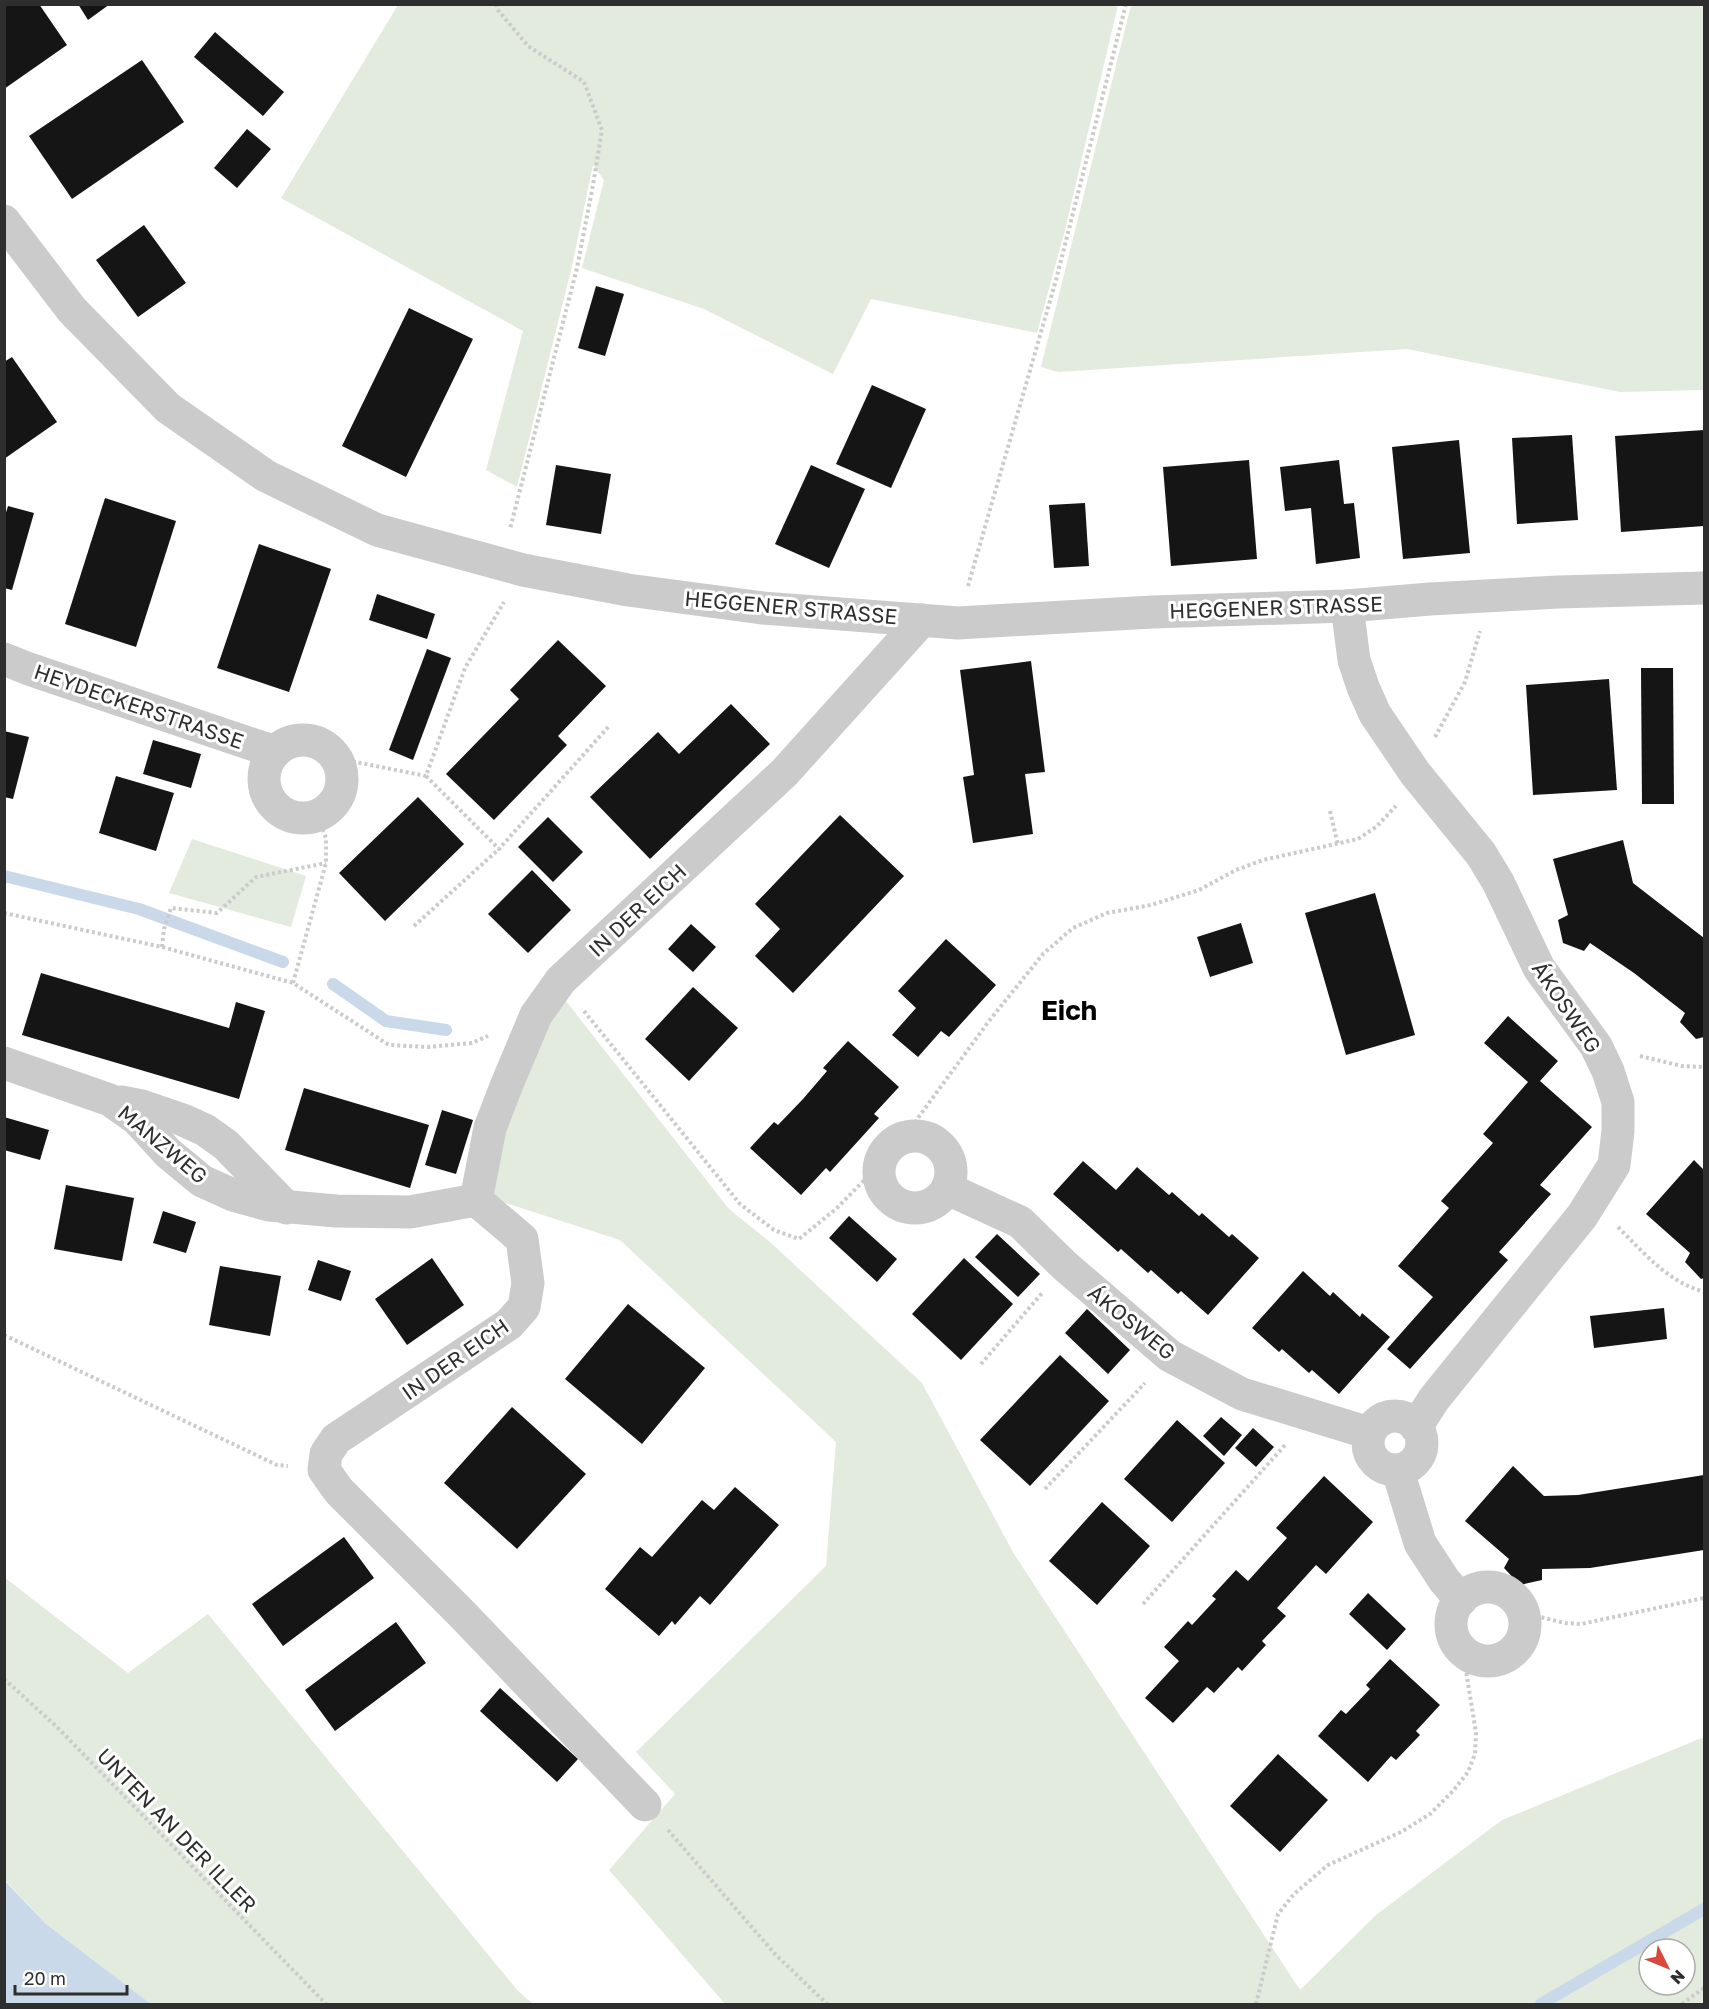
<svg xmlns="http://www.w3.org/2000/svg" width="1709" height="2009" viewBox="0 0 1709 2009" font-family="'Golos Text',sans-serif">
<style>
.green{fill:#e2ebdd;fill-rule:evenodd}
.water{fill:#cad9e9}
.lines{fill:none;stroke-linecap:round;stroke-linejoin:round}
.stream{stroke:#cad9e9;stroke-width:12}
.building{fill:#151515}
.path{stroke:#cbcbcb;stroke-width:4;stroke-dasharray:3 3;stroke-linecap:butt}
.minor{stroke:#cbcbcb;stroke-width:33}
.tertiary{stroke:#cbcbcb;stroke-width:33}
.labels{text-anchor:middle;dominant-baseline:central;stroke-width:6;stroke-linejoin:round;paint-order:stroke}
.street-label{font-size:21px;fill:#2e2e2e;stroke:#fff}
.district-label{font-size:27px;font-weight:bold;fill:#000;stroke:#fff}
</style>
<rect width="100%" height="100%" fill="#fff"/>
<g class="green">
<path d="M398 5V4L1118 5 1065 230 1037 333 871 299 833 374 704 309 582 268 604 180 593 165 572 266 517 487 486 470 523 331 281 198Z"/>
<path d="M1131 5H1704V390L1620 392 1407 349 1058 372 1041 367Z"/>
<path d="M192 839 306 876 291 927 169 893Z"/>
<path d="M562 996 729 1209 770 1242 922 1383 1014 1554 1300 1990 1376 1915 1502 1820 1704 1737V2004H725L609 1870 675 1794 636 1752 826 1566 836 1442 620 1240 490 1198 501 1129ZM1649 1949H1685V1985H1649Z"/>
<path d="M4 1577 128 1673 208 1614 518 1991 533 2004H151L46 1924 5 1880Z"/>
</g>
<path class="water" d="M4 1880 46 1924 151 2004H5Z"/>
<g class="lines">
<g class="stream">
<path d="M4 876 139 909 283 962"/>
<path d="M333 984 386 1021 446 1030"/>
<path d="M1541 2004 1704 1909"/>
</g>
</g>
<g class="building">
<path d="M4 4H39L67 45 4 89Z"/>
<path d="M78 4H110L88 20Z"/>
<path d="M215 32 284 92 263 116 194 57Z"/>
<path d="M142 60 184 122 72 199 29 136Z"/>
<path d="M247 129 271 149 237 188 214 168Z"/>
<path d="M144 225 186 283 138 317 96 260Z"/>
<path d="M596 286 624 294 605 356 578 348Z"/>
<path d="M409 308 473 339 406 477 342 446Z"/>
<path d="M12 357 57 422 4 459V362Z"/>
<path d="M872 385 926 409 891 488 836 464Z"/>
<path d="M1704 430V526L1621 532 1615 436Z"/>
<path d="M1572 435 1578 520 1517 524 1512 438Z"/>
<path d="M1459 440 1470 553 1403 559 1392 447Z"/>
<path d="M1249 460 1257 559 1171 566 1163 467Z"/>
<path d="M1339 460 1344 504 1354 503 1360 558 1316 564 1311 508 1285 511 1280 467Z"/>
<path d="M556 465 611 474 601 534 546 525Z"/>
<path d="M811 465 865 489 829 568 775 544Z"/>
<path d="M105 498 176 521 136 647 65 624Z"/>
<path d="M1085 503 1089 566 1054 568 1049 505Z"/>
<path d="M8 506 34 513 12 590 4 588V519Z"/>
<path d="M259 544 331 569 289 692 217 668Z"/>
<path d="M377 594 435 614 427 639 369 620Z"/>
<path d="M558 640 606 686 558 736 567 745 494 820 446 774 519 699 510 690Z"/>
<path d="M427 649 451 658 413 760 389 750Z"/>
<path d="M1031 661 1045 772 1025 774 1033 834 973 843 963 777 974 775 960 670Z"/>
<path d="M1641 668H1673L1674 804H1642Z"/>
<path d="M1609 679 1617 790 1533 795 1526 685Z"/>
<path d="M731 704 770 744 650 859 590 797 658 732 679 754Z"/>
<path d="M4 731 29 737 13 799 4 797Z"/>
<path d="M153 740 201 754 191 788 143 774Z"/>
<path d="M116 776 174 793 156 851 99 833Z"/>
<path d="M418 797 464 844 385 921 339 873Z"/>
<path d="M840 815 904 876 793 993 755 956 780 929 755 904Z"/>
<path d="M548 817 583 852 553 882 518 847Z"/>
<path d="M1623 840 1633 883 1704 938V1037L1696 1039 1680 1022 1685 1013 1634 973 1590 943 1584 951 1563 943 1558 920 1568 915 1553 859Z"/>
<path d="M532 870 571 910 528 953 488 914Z"/>
<path d="M1375 893 1415 1035 1346 1055 1305 913Z"/>
<path d="M1241 923 1253 963 1210 977 1197 937Z"/>
<path d="M691 924 716 947 693 972 668 949Z"/>
<path d="M946 939 996 985 949 1037 941 1031 918 1057 892 1035 916 1008 898 991Z"/>
<path d="M41 973 229 1028 236 1002 265 1011 239 1099 22 1035Z"/>
<path d="M693 987 738 1028 689 1081 645 1039Z"/>
<path d="M1508 1016 1558 1061 1540 1081 1592 1127 1540 1185 1551 1194 1499 1252 1508 1260 1410 1369 1387 1349 1433 1297 1398 1266 1449 1208 1441 1201 1493 1143 1483 1134 1528 1082 1484 1043Z"/>
<path d="M848 1041 899 1087 874 1114 879 1118 830 1172 826 1168 801 1195 750 1148 774 1122 778 1125 803 1099 827 1071 823 1068Z"/>
<path d="M304 1088 429 1125 410 1188 285 1150Z"/>
<path d="M442 1110 473 1120 456 1174 425 1165Z"/>
<path d="M4 1117 49 1130 40 1160 4 1150Z"/>
<path d="M1694 1160 1704 1170V1278L1701 1279 1685 1262 1690 1253 1646 1214Z"/>
<path d="M1083 1161 1116 1190 1137 1167 1169 1195 1172 1192 1199 1216 1202 1213 1229 1237 1232 1234 1259 1258 1208 1315 1181 1291 1178 1294 1151 1270 1148 1273 1121 1249 1118 1252 1053 1194Z"/>
<path d="M66 1185 134 1198 122 1261 54 1249Z"/>
<path d="M163 1211 196 1222 186 1253 153 1243Z"/>
<path d="M849 1216 897 1259 877 1282 829 1238Z"/>
<path d="M997 1234 1040 1274 1018 1297 975 1257Z"/>
<path d="M432 1258 464 1305 407 1345 375 1299Z"/>
<path d="M964 1258 1013 1304 961 1360 912 1314Z"/>
<path d="M318 1260 351 1271 341 1301 308 1290Z"/>
<path d="M220 1266 281 1276 270 1336 209 1325Z"/>
<path d="M1303 1271 1330 1296 1333 1292 1360 1317 1362 1313 1390 1337 1339 1394 1312 1370 1309 1373 1282 1349 1279 1352 1252 1328Z"/>
<path d="M628 1304 705 1368 642 1444 565 1379Z"/>
<path d="M1664 1308 1667 1339 1594 1348 1590 1316Z"/>
<path d="M1087 1309 1130 1350 1108 1374 1065 1333Z"/>
<path d="M1060 1355 1109 1401 1030 1486 980 1440Z"/>
<path d="M512 1407 586 1474 517 1549 444 1483Z"/>
<path d="M1221 1417 1242 1435 1224 1456 1203 1436Z"/>
<path d="M1177 1420 1225 1463 1172 1522 1124 1479Z"/>
<path d="M1253 1428 1274 1447 1256 1467 1235 1448Z"/>
<path d="M1513 1466 1544 1496 1578 1495 1704 1475V1550L1590 1568 1542 1569V1580L1520 1585 1504 1568 1509 1559 1465 1521Z"/>
<path d="M1324 1476 1373 1522 1326 1574 1316 1565 1277 1608 1286 1616 1262 1641 1266 1645 1242 1671 1238 1667 1214 1693 1207 1687 1173 1723 1145 1698 1179 1661 1164 1647 1188 1621 1192 1625 1216 1599 1212 1596 1236 1570 1248 1581 1287 1538 1276 1528Z"/>
<path d="M735 1487 779 1525 710 1605 700 1596 675 1625 672 1621 659 1636 605 1589 640 1547 652 1557 702 1500 714 1510Z"/>
<path d="M1102 1502 1150 1546 1097 1605 1049 1561Z"/>
<path d="M344 1537 374 1578 283 1646 252 1604Z"/>
<path d="M1368 1593 1406 1629 1387 1650 1349 1614Z"/>
<path d="M396 1622 426 1663 335 1731 305 1690Z"/>
<path d="M1390 1659 1440 1705 1416 1731 1420 1735 1396 1760 1391 1756 1368 1782 1318 1736 1341 1710 1346 1714 1370 1689 1366 1685Z"/>
<path d="M500 1688 578 1759 557 1782 480 1711Z"/>
<path d="M1278 1754 1328 1800 1280 1852 1230 1806Z"/>
</g>
<g class="lines">
<g class="path">
<path d="M496 4 497 9 528 46 584 82 602 130 593 185 577 268 510 529"/>
<path d="M968 586 1056 280 1126 4"/>
<path d="M1435 737 1465 682 1480 631"/>
<path d="M335 758 426 776 465 668 504 602"/>
<path d="M426 776 499 849 610 725"/>
<path d="M1330 811 1338 845"/>
<path d="M4 913 162 947 293 983 389 1045 428 1047 472 1043 488 1036"/>
<path d="M414 926 499 849"/>
<path d="M162 947 164 929 171 908 217 913 256 877 326 863"/>
<path d="M293 983 326 863V838L317 815"/>
<path d="M584 1011 740 1204 774 1230 799 1239 836 1209 880 1164"/>
<path d="M1640 1056 1682 1066 1704 1067"/>
<path d="M904 1137 989 1021 1043 954 1073 928 1107 913 1151 905 1199 890 1236 870 1263 860 1358 839 1376 827 1396 806"/>
<path d="M1618 1227C1645 1254 1667 1281 1704 1292"/>
<path d="M4 1335 277 1465 288 1466"/>
<path d="M981 1364 1043 1292"/>
<path d="M1045 1489 1145 1383"/>
<path d="M1143 1604 1285 1445"/>
<path d="M1524 1613 1565 1623 1581 1624 1704 1598"/>
<path d="M4 1679 56 1726 326 2004"/>
<path d="M668 1830 775 1954 827 2004"/>
<path d="M1256 2004 1278 1914 1294 1894 1328 1865 1401 1832 1430 1814 1453 1791 1468 1772 1475 1754 1476 1733 1463 1652"/>
<path d="M1682 2004 1704 1988"/>
</g>
<g class="minor">
<path d="M1347 606 1354 660 1363 687 1375 714 1415 773 1481 854 1498 882 1539 968 1596 1046 1608 1071 1618 1102V1131L1614 1165 1582 1216 1434 1399 1416 1427"/>
<path d="M4 659 29 669 275 752"/>
<circle cx="303" cy="779" r="39"/>
<path d="M4 1063 110 1100 137 1119 168 1153 202 1181 233 1195 269 1205 336 1211 410 1212 476 1200"/>
<path d="M121 1102 142 1106 183 1120 205 1130 226 1145 287 1208"/>
<circle cx="915" cy="1172" r="36"/>
<path d="M948 1189 1020 1222 1065 1266 1170 1356 1242 1394 1369 1433"/>
<circle cx="1395" cy="1443" r="27"/>
<path d="M1398 1471 1420 1543 1444 1580 1461 1600"/>
<circle cx="1488" cy="1624" r="37"/>
<path d="M645 1805 461 1613 339 1491 324 1470 326 1454 336 1439 509 1324 524 1307 528 1283 522 1239 476 1200 490 1128 507 1084 536 1015 561 980 784 773 922 620"/>
</g>
<path class="tertiary" d="M4 221 72 310 168 408 266 476 377 530 523 570 628 590 762 608 958 623 1152 612 1347 606 1430 599 1558 592 1704 588"/>
</g>
<g class="labels">
<g class="street-label">
<text transform="translate(791 607) rotate(5)">HEGGENER STRASSE</text>
<text transform="translate(1276 607) rotate(-2)">HEGGENER STRASSE</text>
<text transform="translate(139 706) rotate(19)">HEYDECKERSTRASSE</text>
<text transform="translate(637 910) rotate(-43)">IN DER EICH</text>
<text transform="translate(1567 1007) rotate(56)">ÁKOSWEG</text>
<text transform="translate(163 1144) rotate(40)">MANZWEG</text>
<text transform="translate(1132 1322) rotate(39)">ÁKOSWEG</text>
<text transform="translate(455 1359) rotate(-35)">IN DER EICH</text>
<text transform="translate(177 1830) rotate(46)">UNTEN AN DER ILLER</text>
</g>
<g class="district-label">
<text x="1069" y="1010">Eich</text>
</g>
</g>
<rect width="1709" height="2009" fill="none" stroke="#2e2e2e" stroke-width="12"/>
<g transform="translate(1667 1967) rotate(133)"><circle r="28" fill="#ffffff" stroke="#ababab" stroke-width="1.5"/>
<path d="M0-4.5L10 22L0 15L-10 22Z" fill="#d9473d"/>
<text y="-9" font-size="16" font-weight="bold" text-anchor="middle" fill="#2e2e2e">N</text>
</g>
<path d="M15 1985v9h112v-9" fill="none" stroke="#2e2e2e" stroke-width="3"/>
<text x="24" y="1985" font-size="18" fill="#2e2e2e" stroke="#ffffff" stroke-width="4.5" paint-order="stroke">20 m</text>
</svg>
